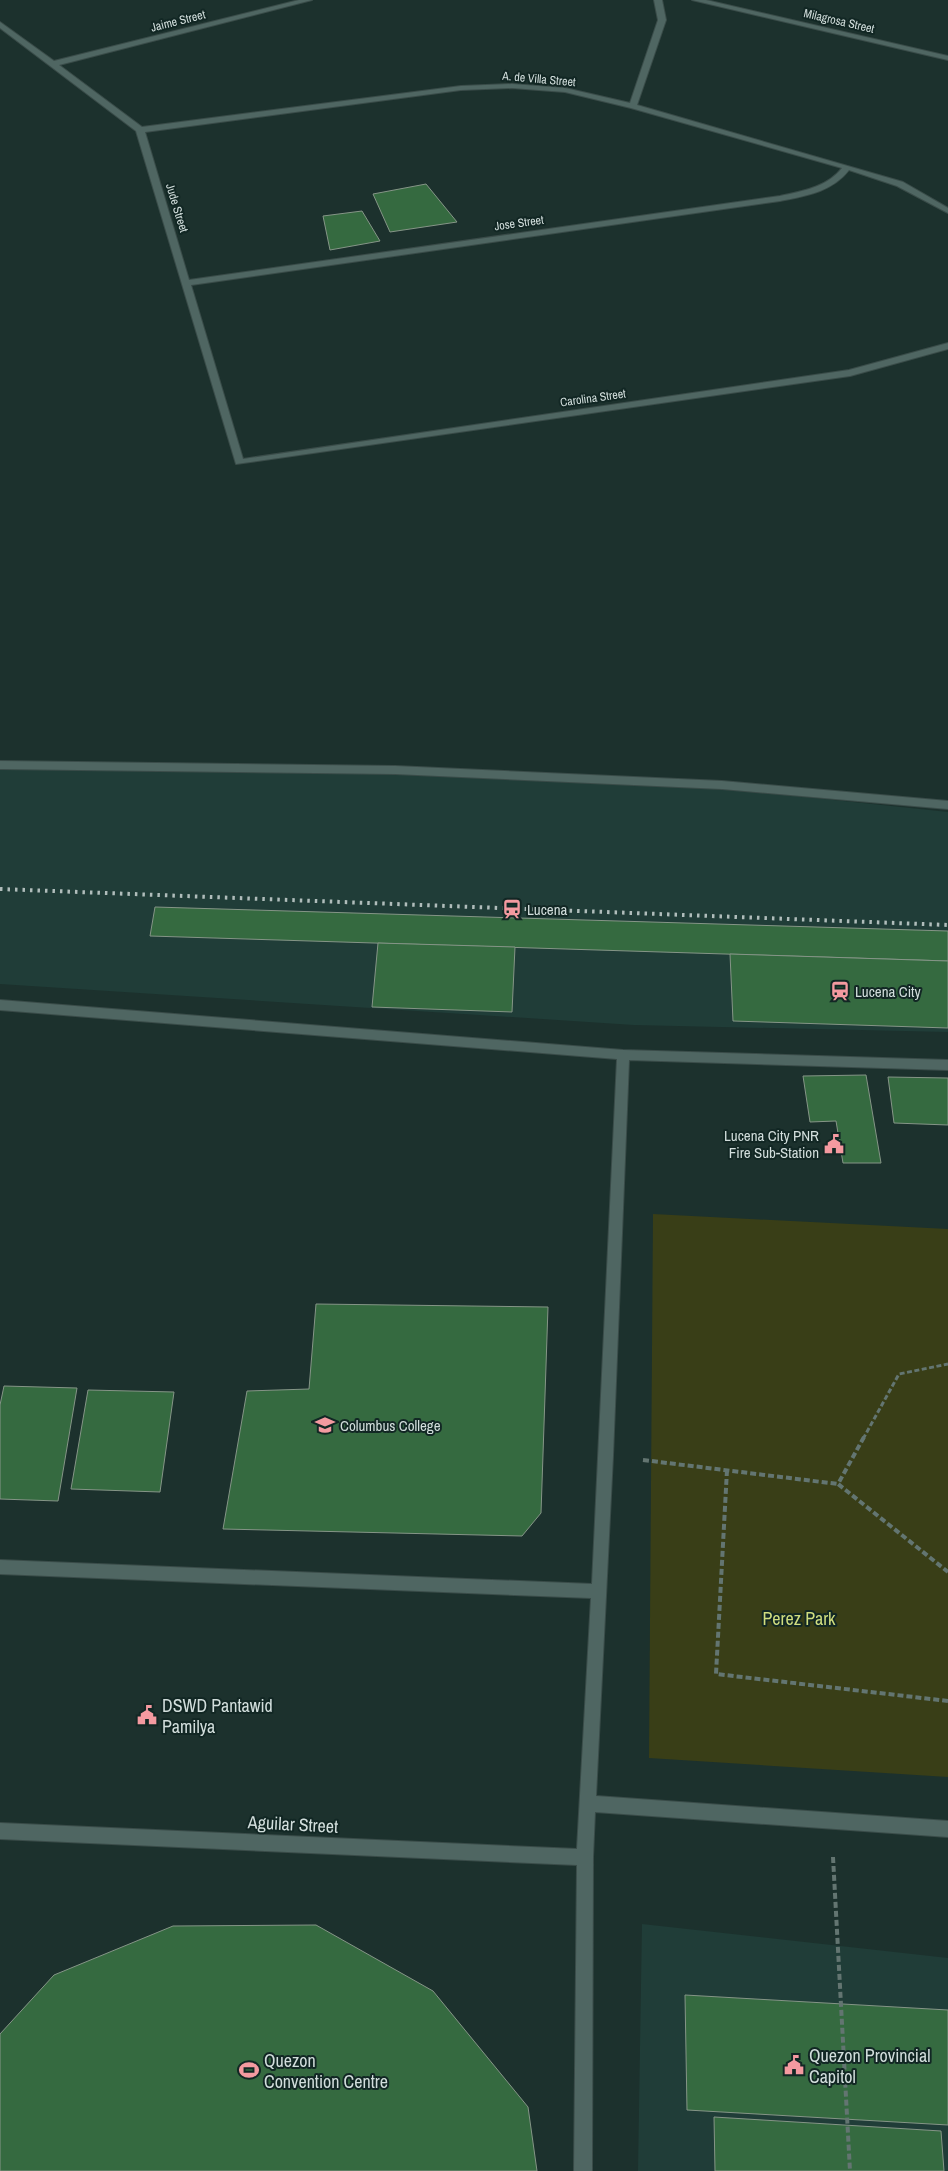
<svg xmlns="http://www.w3.org/2000/svg" width="948" height="2171" viewBox="0 0 948 2171" font-family="'Archivo Narrow',sans-serif">
<style>
.built{fill:#203d38}
.green{fill:#393e17}
.building{fill:#356a40;stroke:#859587}
.lines{fill:none;stroke-linecap:round;stroke-linejoin:round}
.minor-casing{stroke:#3a4c49;stroke-width:2}
.path-far1{stroke:#637571;stroke-width:3;stroke-dasharray:5 2.5;stroke-linecap:butt}
.path{stroke:#637571;stroke-width:4;stroke-dasharray:6 3;stroke-linecap:butt}
.minor{fill:#4f6662;fill-rule:evenodd}
.rail{stroke:#b0bdbb;stroke-width:4;stroke-dasharray:2.5 5;stroke-linecap:butt}
.labels{text-anchor:middle;dominant-baseline:central;stroke-width:4;stroke-linejoin:round;paint-order:stroke}
.far-street-label{font-size:12px;fill:#d2dedc;stroke:#122724}
.poi-label{font-size:15px;fill:#d2dedc;stroke:#122724;text-anchor:start}
.near-park-label{font-size:18px;fill:#d0dd7f;stroke:#122724}
.near-poi-label{font-size:18px;fill:#d2dedc;stroke:#122724;text-anchor:start}
.near-street-label{font-size:18px;fill:#d2dedc;stroke:#122724}
</style>
<rect width="100%" height="100%" fill="#1c312d"/>
<g class="built">
<path d="M0 767 461 770 767 793 948 812V1032L634 1025 0 984Z"/>
<path d="M642 1924 948 1958V2171H638Z"/>
</g>
<path class="green" d="M653 1214 948 1229V1777L649 1758Z"/>
<g class="building">
<path d="M426 184 457 222 390 232 373 194Z"/>
<path d="M362 211 380 241 330 250 323 216Z"/>
<path d="M155 907 948 931V961L150 936Z"/>
<path d="M378 943 515 947 512 1012 372 1007Z"/>
<path d="M730 954 948 961V1028L733 1021Z"/>
<path d="M866 1075 881 1163H843L836 1121 810 1122 803 1076Z"/>
<path d="M888 1077 948 1078V1125L894 1123Z"/>
<path d="M316 1304 548 1307 541 1513 522 1536 223 1529 247 1391 309 1389Z"/>
<path d="M4 1386 77 1388 58 1501 0 1499V1405Z"/>
<path d="M88 1390 174 1392 160 1492 71 1489Z"/>
<path d="M316 1925 433 1991 528 2107 537 2171H0V2034L54 1975 173 1926Z"/>
<path d="M685 1995 948 2010V2125L687 2110Z"/>
<path d="M714 2117 941 2131 944 2171H715Z"/>
</g>
<g class="lines">
<defs>
<g id="minor">
<path d="M299 0H312L59 65 142 127 461 86 512 84 565 88 630 103 658 20 654 0H662L666 20 637 105 903 182 948 208V213L897 186 849 170C832 192 805 196 780 201L191 285 243 459 849 370 948 343V349L850 376 236 464 136 131 0 28V22L54 61ZM512 88 565 92 631 108 842 168C827 187 803 191 780 196L189 280 145 132 461 90Z"/>
<path d="M692 0H706L948 56V60Z"/>
<path d="M0 761 395 766 722 781 948 801V809L722 789 395 774 0 769Z"/>
<path d="M0 1000 623 1050 948 1060V1070L629 1060 613 1456 596 1796 948 1821V1837L595 1812 593 1857 592 2171H574L577 1865 0 1839V1823L577 1849 591 1598 0 1574V1560L592 1584 617 1059 0 1010Z"/>
</g>
</defs>
<use href="#minor" class="minor-casing"/>
<path class="path-far1" d="M863 1439 899 1374 948 1364"/>
<g class="path">
<path d="M864 1437 838 1484 948 1572"/>
<path d="M643 1460 838 1484"/>
<path d="M727 1470 716 1674 948 1701"/>
<path d="M833 1857 850 2171"/>
</g>
<use href="#minor" class="minor"/>
<path class="rail" d="M0 889 948 925"/>
</g>
<defs>
<symbol id="station-bare" viewBox="-9 -9 18 18"><path d="M-3-6H3Q5-6 5-4V2Q5 4 3 4L4.5 6H3L1.5 4h-3L-3 6H-4.5L-3 4Q-5 4-5 2V-4Q-5-6-3-6ZM-3.5-4v3h7v-3ZM-3.5 1v1.5H-2V1ZM2 1v1.5H3.5V1Z" fill="#f49aa0" stroke="#122724" stroke-width="2.5" paint-order="stroke"/></symbol>
<symbol id="civic-bare" viewBox="-9 -9 18 18"><path d="M-.6-6.5H3V-4.5H.6V-3L4-1V1h2V6H-6V1h2V-1L-.6-3ZM-1.2 2.5V6h2.4V2.5Z" fill="#f49aa0" stroke="#122724" stroke-width="2.5" paint-order="stroke"/></symbol>
<symbol id="university-bare" viewBox="-9 -9 18 18"><path d="M0-5L7-2L0 1L-7-2ZM-4 1L0 2.5L4 1V4Q0 6-4 4Z" fill="#f49aa0" stroke="#122724" stroke-width="2.5" paint-order="stroke"/></symbol>
<symbol id="stadium-bare" viewBox="-9 -9 18 18"><path d="M0-5a6.5 5 0 1 0 0 10a6.5 5 0 1 0 0-10ZM-3.5-1.8h7v3.6h-7Z" fill="#f49aa0" stroke="#122724" stroke-width="2.5" paint-order="stroke"/></symbol>
</defs>
<g fill-rule="evenodd">
<use href="#station-bare" x="498" y="895" width="28" height="28"/>
<use href="#station-bare" x="826" y="977" width="28" height="28"/>
<use href="#civic-bare" x="820" y="1130" width="28" height="28"/>
<use href="#university-bare" x="311" y="1411" width="28" height="28"/>
<use href="#civic-bare" x="133" y="1701" width="28" height="28"/>
<use href="#civic-bare" x="780" y="2051" width="28" height="28"/>
<use href="#stadium-bare" x="235" y="2056" width="28" height="28"/>
</g>
<g class="labels">
<g class="far-street-label">
<text transform="translate(178 21) rotate(-14)">Jaime Street</text>
<text transform="translate(839 21) rotate(13)">Milagrosa Street</text>
<text transform="translate(539 79) rotate(5)">A. de Villa Street</text>
<text transform="translate(177 208) rotate(73)">Jude Street</text>
<text transform="translate(519 223) rotate(-8)">Jose Street</text>
<text transform="translate(593 398) rotate(-8)">Carolina Street</text>
</g>
<g class="poi-label">
<text x="527" y="909">Lucena</text>
<text x="855" y="991">Lucena City</text>
<text x="819" y="1135" text-anchor="end">Lucena City PNR<tspan x="819" dy="17">Fire Sub-Station</tspan></text>
<text x="340" y="1425">Columbus College</text>
</g>
<g class="near-park-label">
<text x="799" y="1618">Perez Park</text>
</g>
<g class="near-poi-label">
<text x="162" y="1705">DSWD Pantawid<tspan x="162" dy="21">Pamilya</tspan></text>
<text x="809" y="2055">Quezon Provincial<tspan x="809" dy="21">Capitol</tspan></text>
<text x="264" y="2060">Quezon<tspan x="264" dy="21">Convention Centre</tspan></text>
</g>
<g class="near-street-label">
<text transform="translate(293 1824) rotate(3)">Aguilar Street</text>
</g>
</g>
</svg>
